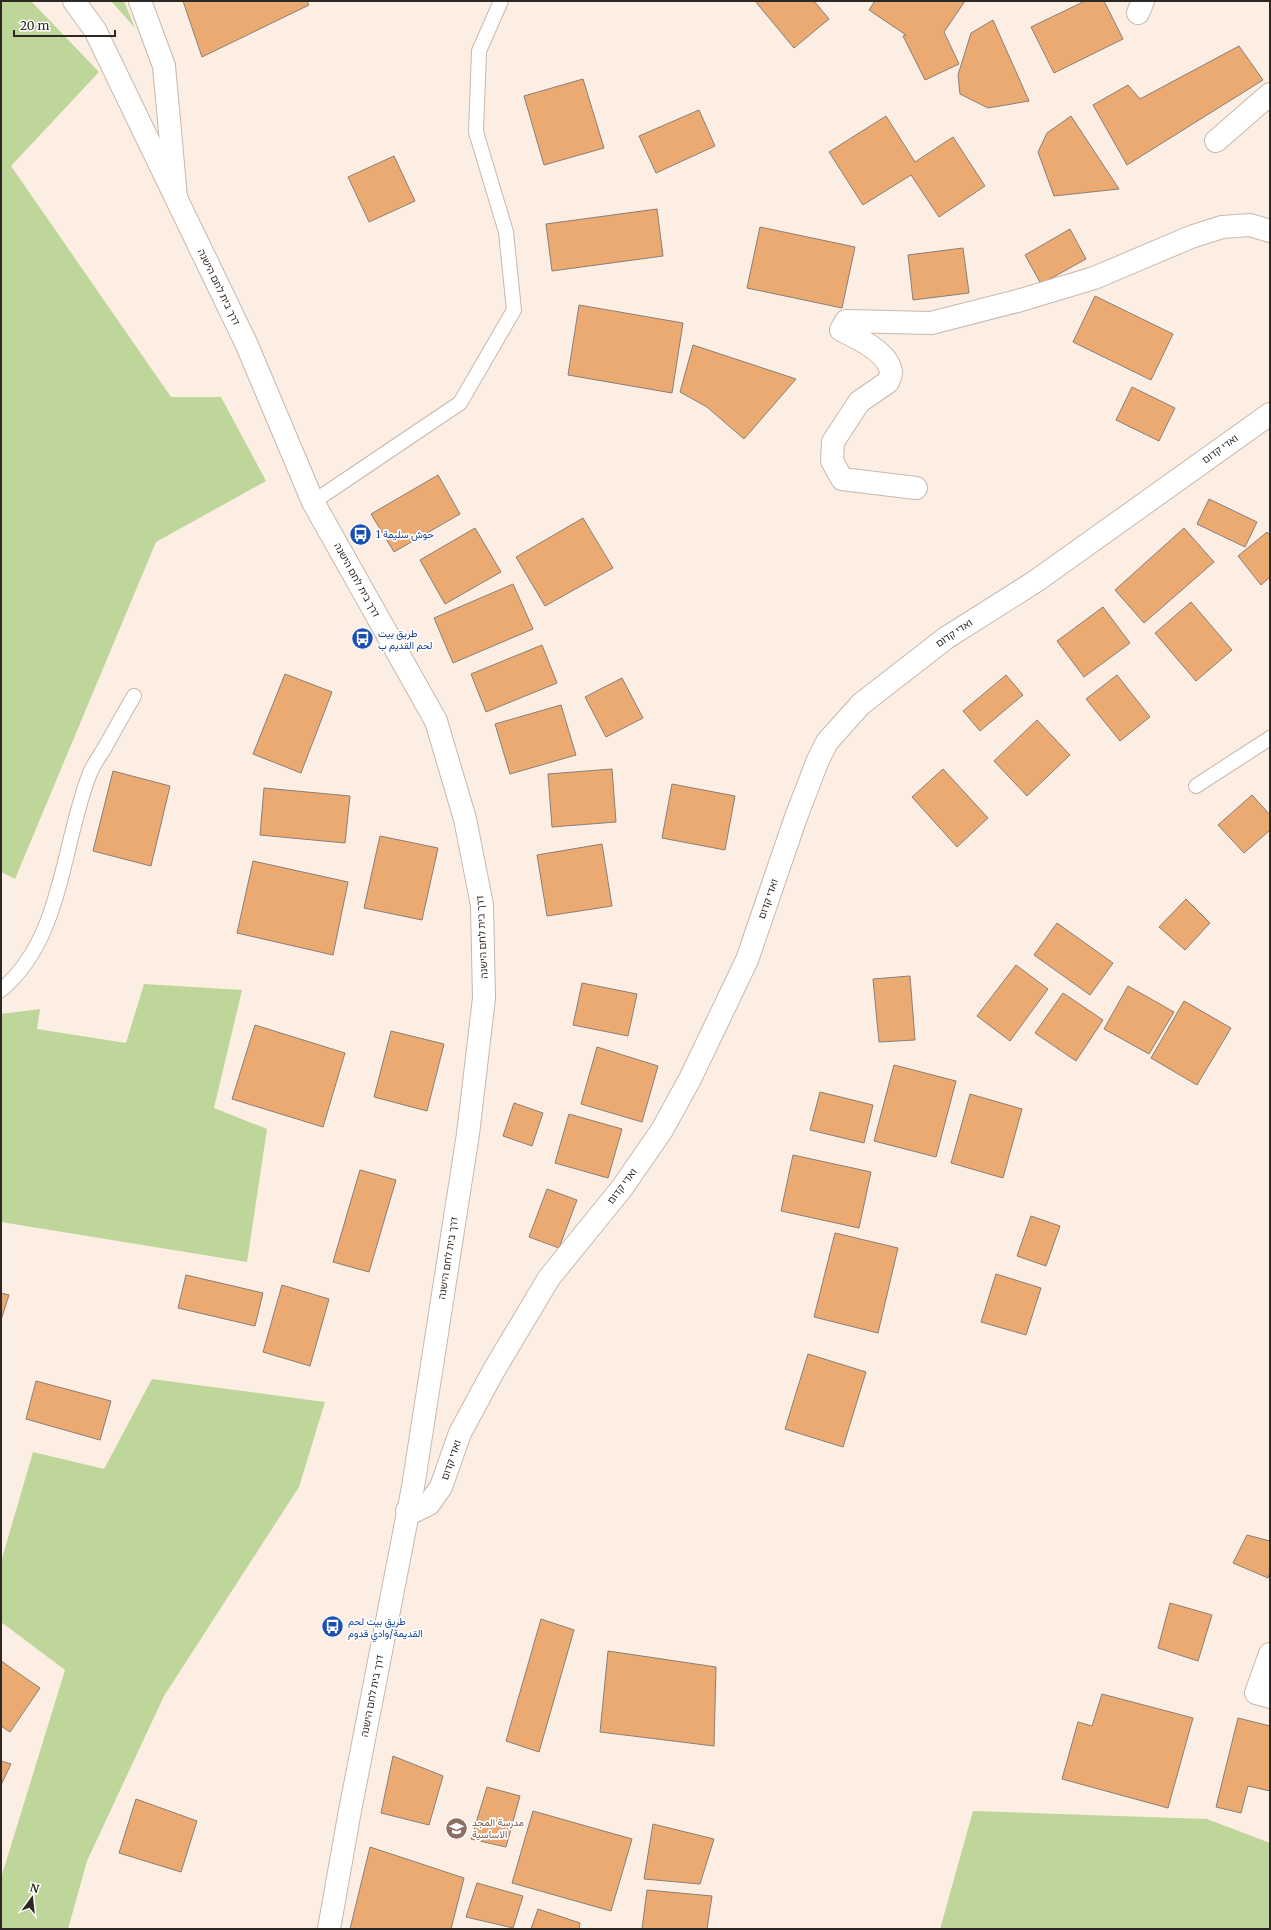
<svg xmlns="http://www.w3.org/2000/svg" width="1271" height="1930" viewBox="0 0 1271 1930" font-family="Merriweather,Vazirmatn,'Noto Sans Hebrew',serif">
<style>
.green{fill:#bfd69b}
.building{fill:#ecaa73;stroke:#8b7e74}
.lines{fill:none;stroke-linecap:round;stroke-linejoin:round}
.lane-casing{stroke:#c6b8ae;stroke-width:16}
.street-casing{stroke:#c6b8ae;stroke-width:24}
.secondary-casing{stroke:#c6b8ae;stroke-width:24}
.lane{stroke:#fff;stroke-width:14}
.street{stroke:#fff;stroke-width:22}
.secondary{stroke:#fff;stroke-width:22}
.labels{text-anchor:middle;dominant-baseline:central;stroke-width:3.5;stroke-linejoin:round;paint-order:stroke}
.street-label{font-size:10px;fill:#2e2824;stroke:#fff}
.transit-label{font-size:10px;fill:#164399;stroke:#fff;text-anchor:start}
.education-label{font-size:10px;fill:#785e54;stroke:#fff;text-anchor:start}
</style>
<rect width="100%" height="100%" fill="#fceee3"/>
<g class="green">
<path d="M1 1H31L99 72 11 166 171 397H221L266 481 156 542 15 879 1 872Z"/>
<path d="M111 1H124L135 28Z"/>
<path d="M144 984 242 990 214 1108 267 1129 247 1262 1 1222V1014L40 1009 37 1029 126 1043Z"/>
<path d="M152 1379 325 1402 299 1487 164 1696 87 1861 68 1929H1V1878L65 1670 1 1622V1562L33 1452 104 1469Z"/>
<path d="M973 1811 1207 1819 1270 1843V1929H940Z"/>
</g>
<g class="building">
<path d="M183 1H307L309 5 202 57Z"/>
<path d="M755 1H814L829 19 794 48Z"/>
<path d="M875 1H965L944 32 959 64 925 80 903 36 906 35 869 10Z"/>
<path d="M1085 1H1104L1123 39 1054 73 1031 27Z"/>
<path d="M993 20 1029 101 988 108 960 94 958 75 971 33Z"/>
<path d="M1239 46 1263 80 1127 165 1093 105 1128 85 1140 99Z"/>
<path d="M583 79 604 148 544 165 524 96Z"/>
<path d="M699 110 715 146 656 173 639 136Z"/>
<path d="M886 116 915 162 953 137 985 186 939 217 911 175 863 205 829 152Z"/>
<path d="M1071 116 1119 189 1054 196 1038 152 1047 133Z"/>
<path d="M394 156 415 201 369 222 348 177Z"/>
<path d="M657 209 663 256 552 271 546 224Z"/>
<path d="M760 227 855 247 842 308 747 288Z"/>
<path d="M1070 229 1086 259 1041 284 1025 255Z"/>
<path d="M963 248 969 293 913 300 908 255Z"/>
<path d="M1095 296 1173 334 1151 380 1073 342Z"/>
<path d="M579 305 683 323 672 393 568 375Z"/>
<path d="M693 345 796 379 744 439 707 407 680 392Z"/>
<path d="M1132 387 1175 408 1159 441 1116 420Z"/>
<path d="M438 475 460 514 394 552 371 514Z"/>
<path d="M1209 499 1257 522 1245 547 1197 524Z"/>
<path d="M583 518 613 568 545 606 516 557Z"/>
<path d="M475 528 501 572 445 604 420 560Z"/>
<path d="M1184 528 1214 562 1144 623 1115 590Z"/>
<path d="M1267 532 1270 535V577L1261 585 1238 556Z"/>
<path d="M513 584 533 629 453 663 434 618Z"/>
<path d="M1191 602 1232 650 1196 681 1155 633Z"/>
<path d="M1103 607 1130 643 1084 677 1057 641Z"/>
<path d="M542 645 557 683 486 712 471 674Z"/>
<path d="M285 674 332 692 301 773 253 754Z"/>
<path d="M1006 675 1023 695 980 731 963 711Z"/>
<path d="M1117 675 1150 717 1120 741 1086 699Z"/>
<path d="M622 678 643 718 606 737 585 697Z"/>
<path d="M561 705 576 755 510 774 495 724Z"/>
<path d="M1037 720 1070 755 1027 796 994 761Z"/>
<path d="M612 769 616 822 552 827 548 774Z"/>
<path d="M943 769 988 818 957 847 912 797Z"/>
<path d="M113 771 170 786 151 866 93 851Z"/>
<path d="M672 784 735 796 725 850 662 838Z"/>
<path d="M264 788 350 796 345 843 260 835Z"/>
<path d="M1252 795 1270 815V830L1244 853 1218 825Z"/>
<path d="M380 836 438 848 422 920 364 908Z"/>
<path d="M602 844 612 906 547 916 537 855Z"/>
<path d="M253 861 348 882 333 955 237 933Z"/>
<path d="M1186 899 1210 923 1185 950 1159 927Z"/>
<path d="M1057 923 1113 963 1090 995 1034 955Z"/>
<path d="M1016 965 1048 989 1010 1041 977 1016Z"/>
<path d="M910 976 915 1040 879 1042 873 979Z"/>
<path d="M582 983 637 994 628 1036 573 1025Z"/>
<path d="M1128 986 1174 1012 1149 1054 1104 1029Z"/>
<path d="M1063 993 1103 1020 1076 1061 1035 1033Z"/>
<path d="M1184 1001 1231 1028 1197 1085 1151 1058Z"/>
<path d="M255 1025 345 1053 323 1127 232 1099Z"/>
<path d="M391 1031 444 1044 427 1111 374 1097Z"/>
<path d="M597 1047 658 1066 642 1122 581 1104Z"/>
<path d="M894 1065 956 1081 936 1157 874 1141Z"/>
<path d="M820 1092 873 1105 864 1143 810 1130Z"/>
<path d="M970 1094 1022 1109 1003 1178 951 1163Z"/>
<path d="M514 1103 543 1113 532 1146 503 1136Z"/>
<path d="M569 1114 622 1129 608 1178 555 1163Z"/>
<path d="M793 1155 871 1172 859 1228 781 1211Z"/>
<path d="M360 1170 396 1180 369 1272 333 1262Z"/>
<path d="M547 1189 577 1200 559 1248 529 1237Z"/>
<path d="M1031 1216 1060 1226 1046 1266 1017 1256Z"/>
<path d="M835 1233 898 1248 878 1333 814 1317Z"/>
<path d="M996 1274 1041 1288 1026 1335 981 1322Z"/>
<path d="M186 1275 263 1293 255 1326 178 1308Z"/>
<path d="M282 1285 329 1299 310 1366 263 1352Z"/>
<path d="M1 1293 9 1295 1 1320Z"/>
<path d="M808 1354 866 1372 843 1447 785 1429Z"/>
<path d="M36 1381 111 1401 100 1440 26 1419Z"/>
<path d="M1247 1535 1270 1541V1571L1268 1578 1233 1563Z"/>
<path d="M1170 1603 1212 1615 1198 1661 1158 1648Z"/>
<path d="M541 1619 574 1630 539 1752 506 1741Z"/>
<path d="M608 1651 716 1667 714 1746 600 1732Z"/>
<path d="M1 1661 40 1688 10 1732 1 1726Z"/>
<path d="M1102 1694 1193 1718 1168 1808 1062 1779 1078 1722 1092 1726Z"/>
<path d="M1238 1718 1270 1726V1791L1248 1786 1241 1813 1216 1807Z"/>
<path d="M393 1756 443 1776 429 1825 381 1813Z"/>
<path d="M1 1761 11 1764 1 1785Z"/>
<path d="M487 1787 520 1796 506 1847 471 1839Z"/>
<path d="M136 1799 197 1821 181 1872 119 1853Z"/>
<path d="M533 1811 632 1839 611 1911 512 1883Z"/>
<path d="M653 1824 714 1839 700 1884 644 1879Z"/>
<path d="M370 1847 464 1878 451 1929H350Z"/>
<path d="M477 1883 523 1896 513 1928 466 1917Z"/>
<path d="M647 1890 712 1896 707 1929H642Z"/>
<path d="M538 1909 580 1923 579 1929H531Z"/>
</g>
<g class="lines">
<defs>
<g id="lane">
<path d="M313 502 460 403 514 310 506 232 476 132 479 51 501 1"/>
<path d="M1196 786 1270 738"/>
<path d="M1 990C63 939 62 843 90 773 93 765 99 757 104 749 114 731 124 713 134 696"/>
</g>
<g id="street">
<path d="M140 1 164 66 176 197"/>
<path d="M1138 13 1143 1"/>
<path d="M1216 141 1270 94"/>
<path d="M916 488 842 479 832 461 833 442 859 402 888 382C889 379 891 376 891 373 890 353 856 337 841 330L846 321 931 323 1021 300 1094 278 1191 237 1222 227 1250 225 1270 231"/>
<path d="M407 1511H415L429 1504 441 1487 460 1433 494 1370 549 1278 622 1188 662 1130 690 1079 747 960 796 817 818 760 827 742 861 704 946 638 1036 581 1270 414"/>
<path d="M1270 1654 1256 1693 1270 1697"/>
</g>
<path id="secondary" d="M74 1 95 30 246 343 313 502 436 721 465 819 482 905 484 998 468 1134 413 1487 349 1816 329 1929"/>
</defs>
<use href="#lane" class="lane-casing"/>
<use href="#street" class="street-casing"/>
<use href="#secondary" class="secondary-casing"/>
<use href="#lane" class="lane"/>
<use href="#street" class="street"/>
<use href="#secondary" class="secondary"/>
</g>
<defs>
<symbol id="bus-disc" viewBox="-11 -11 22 22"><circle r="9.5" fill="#1a4fb4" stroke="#fff"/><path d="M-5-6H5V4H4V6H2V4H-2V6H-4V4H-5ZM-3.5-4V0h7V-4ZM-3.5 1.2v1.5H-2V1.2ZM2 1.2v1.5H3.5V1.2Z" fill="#fff"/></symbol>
<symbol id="school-disc" viewBox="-11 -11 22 22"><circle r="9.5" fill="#8d6e63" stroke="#fff"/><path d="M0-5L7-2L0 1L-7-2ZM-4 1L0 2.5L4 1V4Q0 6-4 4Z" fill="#fff"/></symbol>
</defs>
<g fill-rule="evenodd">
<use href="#bus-disc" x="348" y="522" width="25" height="25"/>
<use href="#bus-disc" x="350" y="626" width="25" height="25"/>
<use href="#bus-disc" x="320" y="1614" width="25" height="25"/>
<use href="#school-disc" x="444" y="1816" width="25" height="25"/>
</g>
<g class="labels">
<g class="street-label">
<text transform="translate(219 287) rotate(64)">דרך בית לחם הישנה</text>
<text transform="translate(1220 449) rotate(-36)">ואדי קדום</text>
<text transform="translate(357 580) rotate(61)">דרך בית לחם הישנה</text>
<text transform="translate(954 633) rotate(-34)">ואדי קדום</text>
<text transform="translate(768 899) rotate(-71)">ואדי קדום</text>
<text transform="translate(482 937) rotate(-93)">דרך בית לחם הישנה</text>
<text transform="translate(622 1186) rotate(-53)">ואדי קדום</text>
<text transform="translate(448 1258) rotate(-81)">דרך בית לחם הישנה</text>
<text transform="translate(451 1460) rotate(-71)">ואדי קדום</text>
<text transform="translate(372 1696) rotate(-79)">דרך בית לחם הישנה</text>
</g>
<g class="transit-label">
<text x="376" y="534">حوش سليمة 1</text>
<text x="378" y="633">طريق بيت<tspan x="378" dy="12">لحم القديم ب</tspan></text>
<text x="348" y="1621">طريق بيت لحم<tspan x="348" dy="12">القديمة/وادي قدوم</tspan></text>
</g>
<g class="education-label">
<text x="472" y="1822">مدرسة المجد<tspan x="472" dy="12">الاساسية</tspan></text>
</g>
</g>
<rect width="1271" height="1930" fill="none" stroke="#2e2824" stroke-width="4"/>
<g transform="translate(32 1898) rotate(15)" stroke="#ffffff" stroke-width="3" paint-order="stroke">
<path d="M0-3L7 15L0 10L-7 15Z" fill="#2e2824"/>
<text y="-6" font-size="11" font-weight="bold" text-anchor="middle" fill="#2e2824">N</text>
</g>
<path d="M14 30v6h101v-6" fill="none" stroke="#2e2824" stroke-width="2"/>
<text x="20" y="30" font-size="12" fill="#2e2824" stroke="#ffffff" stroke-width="3" paint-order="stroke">20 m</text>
</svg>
